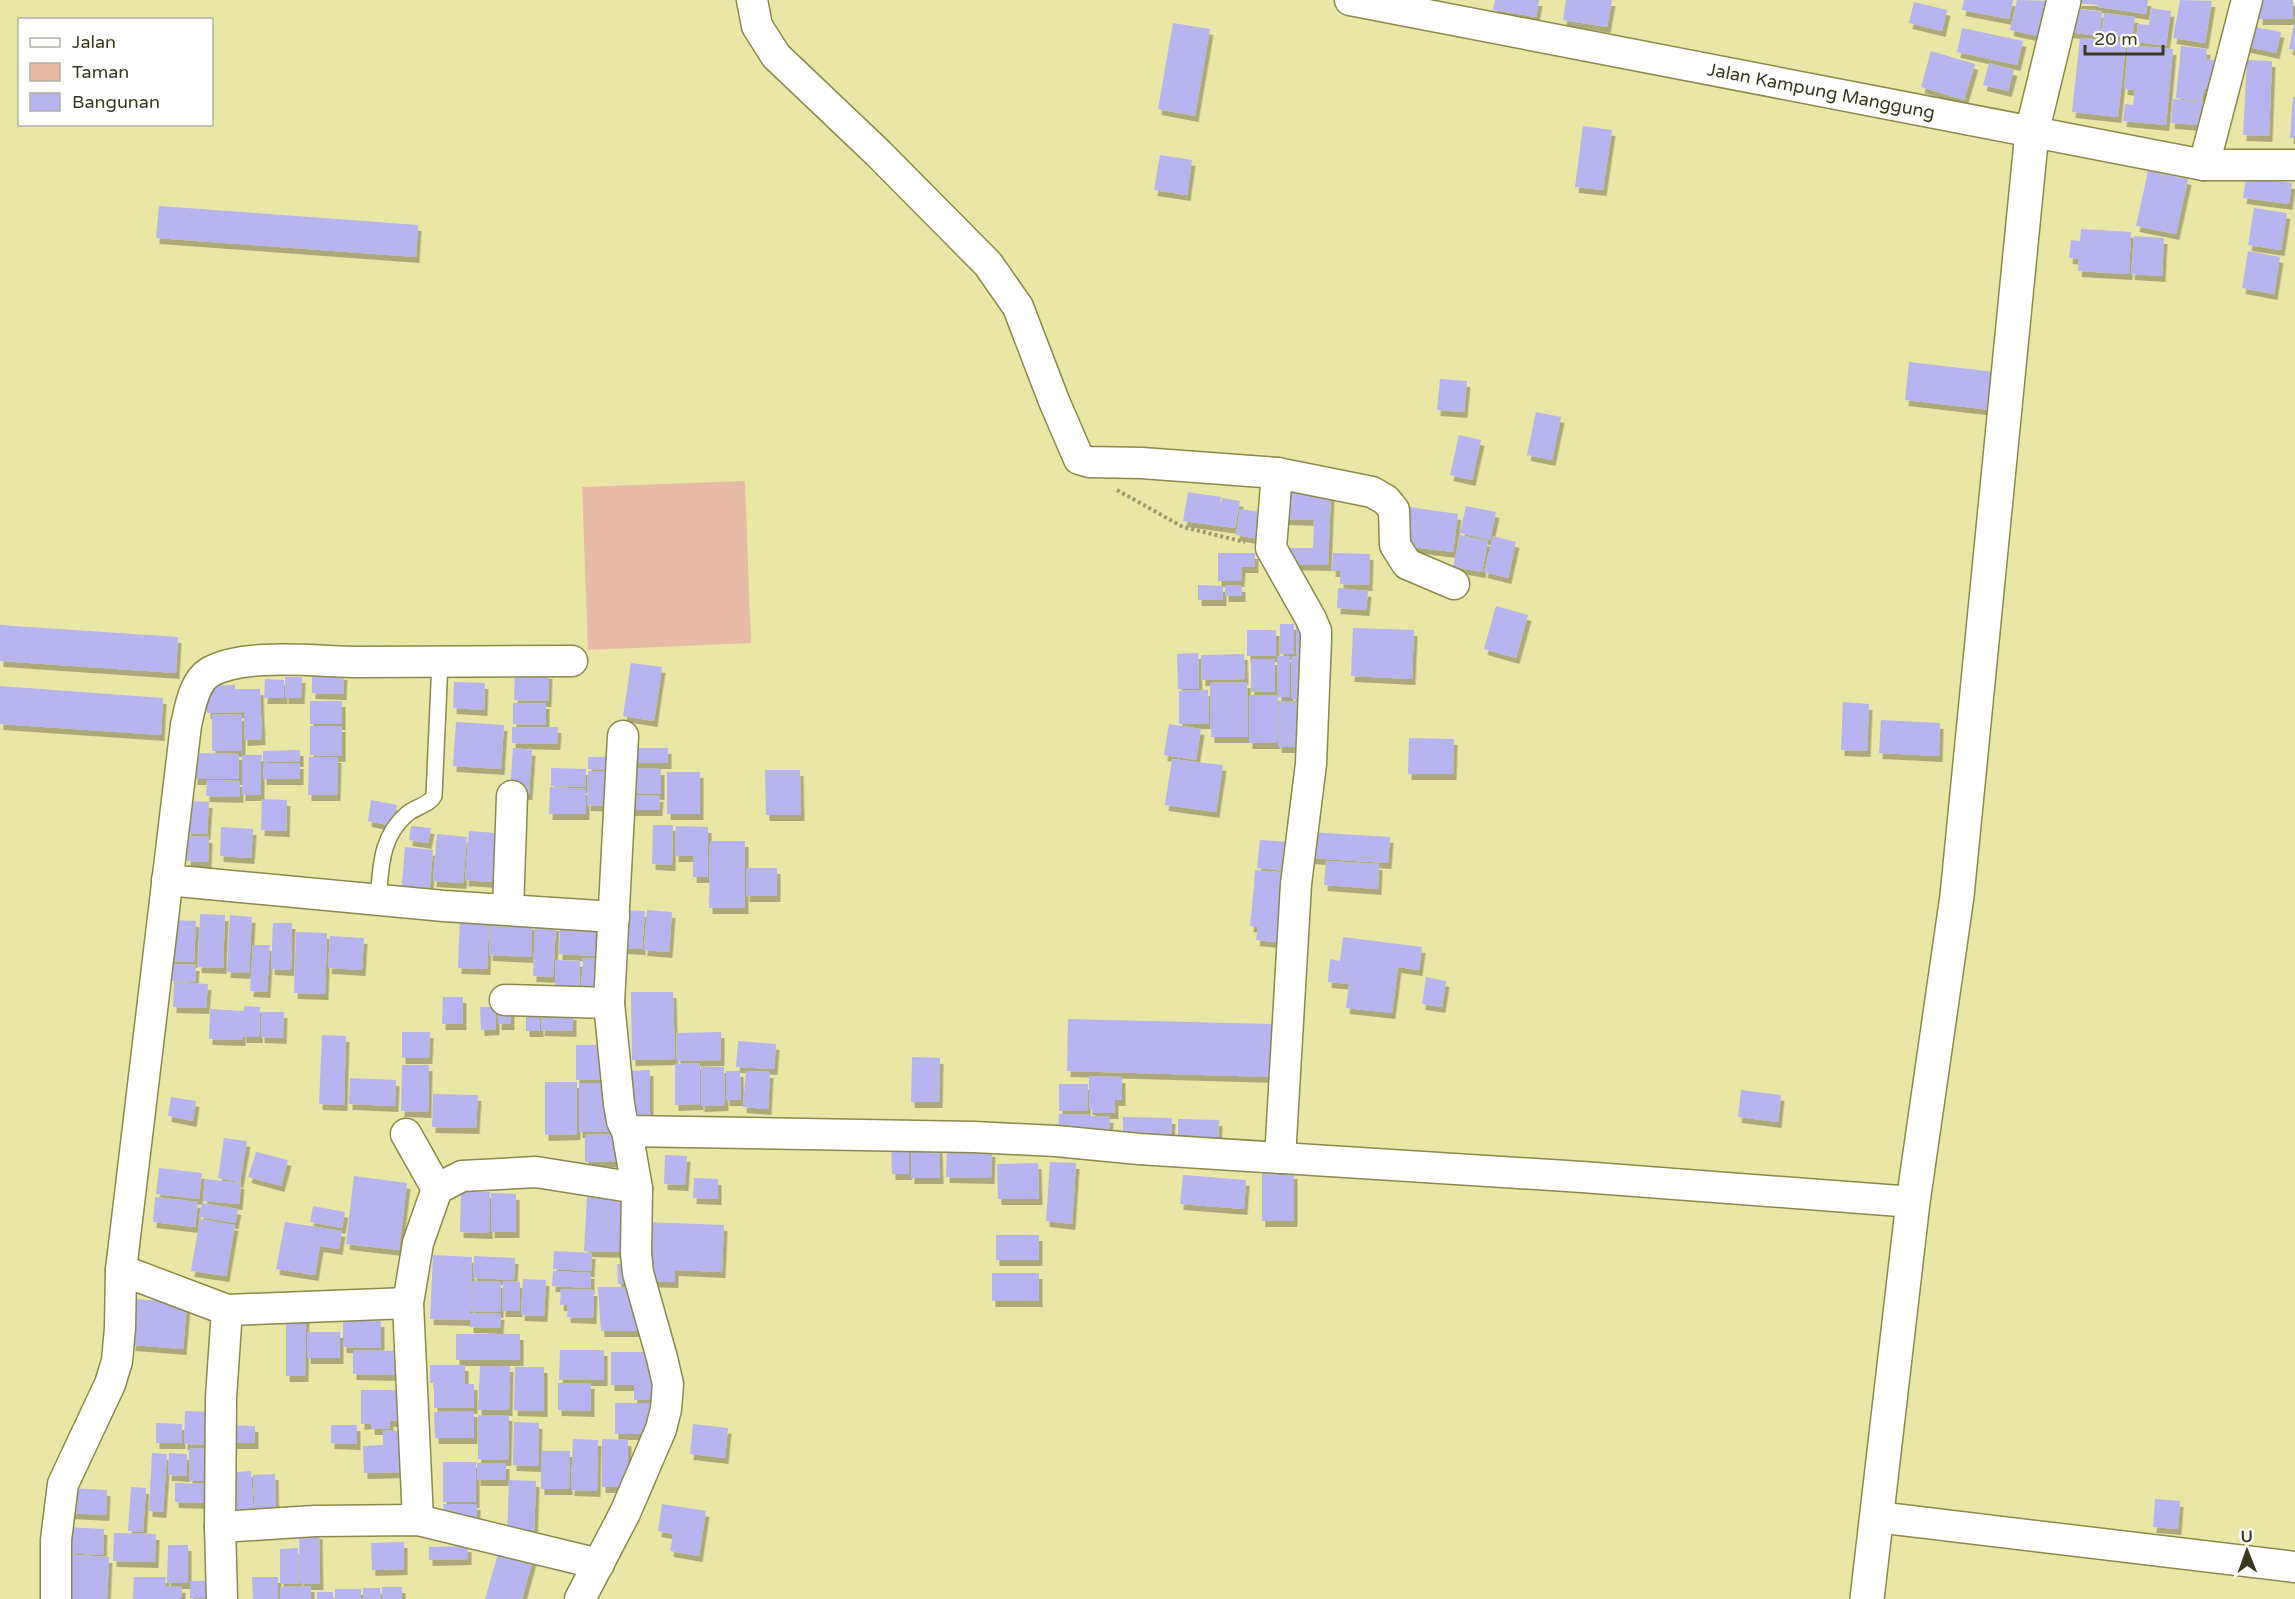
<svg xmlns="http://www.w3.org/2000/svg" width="2295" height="1599" viewBox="0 0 2295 1599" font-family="'Varela Round',sans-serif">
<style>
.green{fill:#e8bba6}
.building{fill:#b7b4ef;filter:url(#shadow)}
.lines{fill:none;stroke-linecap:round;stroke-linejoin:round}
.service-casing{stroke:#8b894b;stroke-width:18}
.minor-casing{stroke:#8b894b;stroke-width:33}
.tertiary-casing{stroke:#8b894b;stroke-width:36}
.path{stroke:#9c9b6b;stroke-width:4;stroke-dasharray:3 3;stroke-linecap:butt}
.service{stroke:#fff;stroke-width:15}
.minor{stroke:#fff;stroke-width:30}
.tertiary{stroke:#fff;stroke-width:33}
.labels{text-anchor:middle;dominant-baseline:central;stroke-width:6;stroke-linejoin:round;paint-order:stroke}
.street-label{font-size:18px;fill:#3a391f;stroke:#fff}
</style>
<defs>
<filter id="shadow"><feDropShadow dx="3.5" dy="6" stdDeviation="0" flood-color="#0004"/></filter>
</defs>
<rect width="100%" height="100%" fill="#e9e7a6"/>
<path class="green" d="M745 481 751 643 588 650 582 487Z"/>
<g class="building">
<path d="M1495 0H1539L1536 17 1493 10Z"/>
<path d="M1566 0H1612L1607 27 1563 20Z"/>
<path d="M1964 0H2013L2009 19 1962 10Z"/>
<path d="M2017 0 2050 1 2042 37 2010 30Z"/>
<path d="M2078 0H2148L2146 14 2098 7V5L2077 3Z"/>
<path d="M2180 0 2212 1 2205 43 2173 38Z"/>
<path d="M2260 0H2293V19H2259Z"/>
<path d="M1914 2 1947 10 1942 31 1909 23Z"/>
<path d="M2072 8 2102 12 2099 36 2069 32Z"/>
<path d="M2151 8 2171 11 2166 46 2136 42 2138 24 2149 25Z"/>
<path d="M2104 13 2135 17 2132 38 2101 34Z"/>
<path d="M1173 23 1210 29 1195 116 1158 109Z"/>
<path d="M2294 24H2295V50L2289 49Z"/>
<path d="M2244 25 2281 32 2276 53 2239 45Z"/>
<path d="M1962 28 2023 41 2017 65 1957 52Z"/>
<path d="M2080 38 2126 42 2118 117 2072 112Z"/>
<path d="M2128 45 2173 49 2166 125 2123 121 2125 104 2133 105 2135 90 2124 89Z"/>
<path d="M2181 46 2207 49 2206 59 2214 60 2211 89H2204L2202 101 2176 98Z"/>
<path d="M1931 51 1975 64 1964 100 1921 87Z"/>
<path d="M2247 60 2272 61 2269 136 2243 135Z"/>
<path d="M1989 63 2014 70 2008 91 1983 85Z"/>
<path d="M2293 97H2295V138H2290Z"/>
<path d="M2173 99 2214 103 2212 126 2171 123Z"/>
<path d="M1583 126 1612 130 1603 190 1575 187Z"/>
<path d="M1160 155 1192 160 1187 195 1154 190Z"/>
<path d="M2148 171 2188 179 2176 234 2136 226Z"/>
<path d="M2246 177 2292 183 2289 204 2243 198Z"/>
<path d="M159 206 418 225 416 257 156 238Z"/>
<path d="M2254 208 2287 213 2281 250 2248 245Z"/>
<path d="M2081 229 2131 232 2129 274 2078 271 2079 259 2069 258 2071 240 2080 241Z"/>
<path d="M2134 236 2164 238 2162 276 2131 274Z"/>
<path d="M2248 251 2280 257 2274 294 2242 288Z"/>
<path d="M1909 362 1995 372 1991 410 1905 400Z"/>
<path d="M1440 379 1467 381 1464 412 1437 410Z"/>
<path d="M1536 412 1561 417 1552 460 1527 455Z"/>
<path d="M1459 435 1481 440 1472 480 1450 475Z"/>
<path d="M1285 490 1331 492 1328 565 1284 564V548H1313L1314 520 1284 519Z"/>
<path d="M1188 492 1221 497 1218 519 1222 498 1240 501 1235 528 1183 521Z"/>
<path d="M1466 506 1496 512 1490 540 1460 533Z"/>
<path d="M1409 507 1458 514 1453 552 1404 546Z"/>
<path d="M1240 509 1269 513 1265 540 1236 535Z"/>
<path d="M1460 535 1488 541 1482 572 1453 567Z"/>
<path d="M1493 536 1516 542 1508 578 1484 572Z"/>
<path d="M1218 553H1255V567H1242L1241 581H1218Z"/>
<path d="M1333 553 1370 554 1369 585 1340 584V571H1332Z"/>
<path d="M1198 585 1223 586V600H1198Z"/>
<path d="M1225 585 1242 586V596H1225Z"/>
<path d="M1338 588 1368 591 1366 610 1337 608Z"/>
<path d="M1496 606 1528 615 1516 658 1484 649Z"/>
<rect x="1280" y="624" width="14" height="30"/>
<path d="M0 625 178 637 176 673 0 661Z"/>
<rect x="1296" y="625" width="12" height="30"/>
<path d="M1353 628 1414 630 1412 679 1351 676Z"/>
<rect x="1247" y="630" width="29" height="26"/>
<path d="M1198 653 1199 689H1178L1177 654Z"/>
<path d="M1244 654 1245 679 1202 680 1201 655Z"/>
<path d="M1277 656H1290V697H1278Z"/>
<path d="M1306 656V699H1292L1291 657Z"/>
<rect x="1251" y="659" width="24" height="33"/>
<path d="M631 663 662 667 654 721 623 716Z"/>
<path d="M515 671 549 673 548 701 514 700Z"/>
<path d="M312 673 344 674 343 694 312 693Z"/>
<path d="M285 677H302L301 698H285Z"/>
<path d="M265 679 284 680V698H264Z"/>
<path d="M454 682 485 683 484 710 453 708Z"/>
<path d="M1247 682 1248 737H1211L1210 683Z"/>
<path d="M235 685V689H260L262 739 244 740V712L207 713V686Z"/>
<path d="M0 686 163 698 161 735 0 724Z"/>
<path d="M1208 690 1209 723 1179 724V691Z"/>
<path d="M1249 695H1278L1277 743H1249Z"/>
<rect x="310" y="701" width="32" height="23"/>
<path d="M1279 701H1305L1304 747H1278Z"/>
<path d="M1843 702 1869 704 1867 751 1841 750Z"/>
<path d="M513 703H546V725L513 724Z"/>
<path d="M212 714 242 715V751H212Z"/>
<path d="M1881 720 1940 723 1939 756 1879 753Z"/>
<path d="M456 722 504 725 501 769 453 766Z"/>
<path d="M1169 724 1201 729 1196 760 1164 755Z"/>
<path d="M310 726H342V756L310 755Z"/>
<path d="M512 727H558L557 744 512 743Z"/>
<path d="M1409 738 1454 739 1453 774H1408Z"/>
<path d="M513 748 532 750 529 794 510 793Z"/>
<rect x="632" y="748" width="36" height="15"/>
<path d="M300 750V761L263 762V751Z"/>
<path d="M194 753 239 754V779H194Z"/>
<path d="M242 755H262L261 762H258L261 763V795H242Z"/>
<path d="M309 757H338L337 795H308Z"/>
<path d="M588 757H617V770L588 769Z"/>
<path d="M1172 759 1223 765 1216 812 1165 805Z"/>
<rect x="263" y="763" width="37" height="16"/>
<path d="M551 768 586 769 585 787 551 786Z"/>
<path d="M627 768 661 769V794L627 793Z"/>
<path d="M765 770H800L801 815H766Z"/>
<path d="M588 771H615V806L587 805Z"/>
<rect x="667" y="772" width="33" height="42"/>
<path d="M207 780 240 781V797L206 796Z"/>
<path d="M550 787 586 789V814H549Z"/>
<path d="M627 795 660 796 659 810H626Z"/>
<path d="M262 799 287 800 286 831 261 830Z"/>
<path d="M371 800 397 805 393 826 368 821Z"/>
<path d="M189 801 209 802 207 834 187 833Z"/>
<path d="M653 825H673L672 865 652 864Z"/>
<path d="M411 826 431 828 428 843 409 840Z"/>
<path d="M676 826 708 827V877H693V856H675Z"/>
<path d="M221 827 253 829 251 858 220 856Z"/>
<path d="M469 831 496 833 492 882 465 880Z"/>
<path d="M1310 832 1390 837 1388 863 1308 858Z"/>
<path d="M437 834 467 837 463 883 433 881Z"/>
<path d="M188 836 209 837 208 862 187 861Z"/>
<path d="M1260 840 1290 842 1287 871 1257 868Z"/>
<path d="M710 841H745V908H709Z"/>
<path d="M405 847 433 850 429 896 401 894Z"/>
<path d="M1326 861 1379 864 1378 889 1324 885Z"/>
<path d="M747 868H777V896H746Z"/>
<path d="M1255 870 1290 873 1289 888 1254 885Z"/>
<path d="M1254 885 1290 889 1285 943 1256 940 1258 927 1250 926Z"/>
<path d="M624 910 645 911 642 949 622 948Z"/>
<path d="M647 910 672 912 669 952 644 950Z"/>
<path d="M200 914 225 915 223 968 198 967Z"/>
<path d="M230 915 252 917 249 973 227 972Z"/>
<path d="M460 917 489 918 487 969 458 968Z"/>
<path d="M170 920 196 921 194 962 168 961Z"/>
<path d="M490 922 532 924 531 957 489 955Z"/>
<path d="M273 923H292L291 970 271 969Z"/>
<path d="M535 924 556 925 553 977 533 976Z"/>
<path d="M560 924 598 925 597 956 559 954Z"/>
<path d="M296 932 327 933 325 994 294 993Z"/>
<path d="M330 936 364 938 362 970 328 968Z"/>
<path d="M1343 937 1422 947 1419 970 1398 967 1392 1013 1346 1008 1349 984 1328 982 1330 959 1340 961Z"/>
<path d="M253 945H270L267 992 250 991Z"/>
<path d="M583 958H600L599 993H581Z"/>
<path d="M555 960 580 961 579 991 555 990Z"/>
<path d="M172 964 196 965 195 982 171 981Z"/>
<path d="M1426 977 1446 981 1442 1007 1422 1004Z"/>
<path d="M174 982 208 984 206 1008 173 1007Z"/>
<path d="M631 992H673L675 1059 632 1060Z"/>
<path d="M443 997H463V1024H442Z"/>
<rect x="498" y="1005" width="13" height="19"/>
<path d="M244 1006 260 1007 259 1037H243V1022L242 1040 209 1039 210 1009 244 1011Z"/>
<path d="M480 1007H496V1029L481 1030Z"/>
<path d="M261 1012H284L283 1038 261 1037Z"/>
<rect x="526" y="1012" width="14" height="19"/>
<path d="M542 1014H573V1031L541 1030Z"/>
<path d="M1068 1019 1273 1024 1271 1077 1067 1071Z"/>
<path d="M402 1032H430L429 1058H402Z"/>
<path d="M721 1032V1060L677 1061 676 1033Z"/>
<path d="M322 1035 346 1036 344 1105 319 1104Z"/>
<path d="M738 1041 776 1044 774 1069 736 1067Z"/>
<path d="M576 1045H605L604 1080H576Z"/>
<path d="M912 1057 940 1058 939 1102H911Z"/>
<path d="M700 1063V1104L675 1105V1064Z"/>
<path d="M402 1065H429L428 1112 401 1111Z"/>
<path d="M701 1067H724L725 1105 701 1106Z"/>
<path d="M650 1070V1116H629L628 1071Z"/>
<path d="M726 1071H740L741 1100H726Z"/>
<path d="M746 1071 770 1072 768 1109 743 1107Z"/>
<path d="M1089 1076 1122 1077V1100H1115V1113H1092V1109H1089Z"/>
<path d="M350 1078 396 1080 395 1106 349 1104Z"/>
<path d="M545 1082H577V1134L545 1135Z"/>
<rect x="579" y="1083" width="31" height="49"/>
<path d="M1059 1084H1088L1087 1111H1059Z"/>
<path d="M1741 1090 1781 1095 1778 1122 1738 1117Z"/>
<path d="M433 1094 478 1095 476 1128 432 1127Z"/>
<path d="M171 1097 196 1101 193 1121 168 1116Z"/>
<path d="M1059 1114 1091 1115 1090 1136 1058 1135Z"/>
<path d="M1091 1116 1110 1117 1109 1137 1091 1136Z"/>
<path d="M1123 1117 1172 1118 1171 1139 1123 1138Z"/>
<path d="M1178 1119 1219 1120 1218 1142 1178 1141Z"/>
<path d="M623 1134V1161L585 1162V1135Z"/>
<path d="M224 1138 247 1141 240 1182 218 1178Z"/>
<path d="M909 1142V1174H892L891 1143Z"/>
<path d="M911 1147H939L940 1178H911Z"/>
<path d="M947 1149 992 1151 991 1178 946 1177Z"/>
<path d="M256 1152 288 1160 281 1186 248 1177Z"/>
<path d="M665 1155 687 1156 685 1185 664 1184Z"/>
<path d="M1050 1162 1076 1163 1072 1224 1046 1221Z"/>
<path d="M1038 1163 1039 1199H998L997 1164Z"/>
<path d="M159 1168 202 1173 199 1199 156 1194Z"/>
<rect x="1262" y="1173" width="32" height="48"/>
<path d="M1183 1175 1246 1180 1244 1209 1180 1204Z"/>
<path d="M354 1176 407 1183 399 1250 346 1244Z"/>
<path d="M694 1178 718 1179V1199L693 1198Z"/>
<path d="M205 1179 241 1183 239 1204 203 1201Z"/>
<path d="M461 1192H490L489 1233 460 1232Z"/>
<path d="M491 1193 516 1194V1232H491Z"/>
<path d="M587 1196 626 1198 624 1252 584 1251Z"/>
<path d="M155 1197 198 1202 195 1227 153 1222Z"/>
<path d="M202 1203 238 1209 235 1223 199 1217Z"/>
<path d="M313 1206 345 1212 342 1228 310 1222Z"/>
<path d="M200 1219 235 1225 226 1276 191 1271Z"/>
<path d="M285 1222 342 1231 339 1249 320 1246 315 1275 276 1269Z"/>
<path d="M644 1222 724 1225 722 1272 675 1270V1282L643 1281Z"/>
<rect x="996" y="1235" width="43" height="25"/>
<path d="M554 1251 592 1253 591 1271 553 1269Z"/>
<path d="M433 1255 472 1257 470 1313 501 1314 500 1328 470 1327V1320L430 1319Z"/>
<path d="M474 1256 515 1258 514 1280 473 1278Z"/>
<path d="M617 1264H633V1283L618 1284Z"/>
<path d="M553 1271 591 1273V1288L552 1286Z"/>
<rect x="992" y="1273" width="47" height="28"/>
<path d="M523 1279 546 1280 544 1316 521 1315Z"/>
<path d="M472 1281 501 1282 500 1312 471 1311Z"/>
<path d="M503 1281 520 1282 519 1311H502Z"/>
<path d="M598 1287H639L640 1331H601Z"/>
<path d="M561 1289 594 1290 593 1318 567 1317 568 1305H560Z"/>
<path d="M135 1299 187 1303 183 1349 132 1345Z"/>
<path d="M286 1317H306L305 1376H286Z"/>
<path d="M343 1320 381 1321V1348L343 1347Z"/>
<rect x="307" y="1332" width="33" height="26"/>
<rect x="456" y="1334" width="64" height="26"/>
<path d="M353 1350 398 1351V1375L353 1374Z"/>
<path d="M560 1350H604V1380H559Z"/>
<path d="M611 1352H659L658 1400H634V1385H611Z"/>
<path d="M430 1365H465V1384H474V1408H434V1383H430Z"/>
<path d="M480 1366H510L509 1410H478Z"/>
<path d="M515 1367H544V1411L514 1410Z"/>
<path d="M558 1383H591V1411L558 1410Z"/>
<path d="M361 1390H402V1421H390V1429H371V1423L361 1424Z"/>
<rect x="615" y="1403" width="40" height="31"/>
<path d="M185 1411 214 1412 213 1445 184 1444Z"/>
<path d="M474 1411V1438H435L434 1412Z"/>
<path d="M478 1415H509L508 1460 478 1459Z"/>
<path d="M514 1422 539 1423 538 1466 513 1465Z"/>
<path d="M156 1423 182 1424V1443H156Z"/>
<path d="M693 1424 728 1428 725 1458 690 1454Z"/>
<path d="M227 1425 255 1426V1443H227Z"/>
<path d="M331 1425H357V1444L331 1443Z"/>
<path d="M408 1430V1472L364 1473 363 1446 383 1445V1431Z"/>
<path d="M573 1439 598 1440 597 1491 571 1490Z"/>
<path d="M602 1439 628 1440V1487H602Z"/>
<path d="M189 1448 212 1449 211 1481H189Z"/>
<path d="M541 1451H570L569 1489H541Z"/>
<path d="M152 1453 167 1454 163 1512 149 1511Z"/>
<path d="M169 1453 187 1454 186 1476 168 1475Z"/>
<rect x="443" y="1462" width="33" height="40"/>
<rect x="477" y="1463" width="29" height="17"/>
<path d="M251 1471 254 1518 225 1520 223 1473Z"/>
<path d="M275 1474 276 1516 255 1517 253 1475Z"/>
<path d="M509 1480 536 1481 534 1538 507 1537Z"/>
<path d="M175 1483 209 1484V1503L175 1502Z"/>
<path d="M131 1487 146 1488 143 1532 128 1531Z"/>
<path d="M70 1488 107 1490 106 1515 69 1513Z"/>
<path d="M2155 1499 2180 1501 2178 1529 2153 1527Z"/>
<path d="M443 1504H477V1526H459L460 1513H444Z"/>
<path d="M662 1504 706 1511 699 1556 670 1551 673 1534 658 1531Z"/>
<path d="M65 1527 104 1529 103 1555 63 1553Z"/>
<path d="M114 1533 156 1534 155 1562 113 1561Z"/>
<path d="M319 1533 320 1584H300L299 1534Z"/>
<path d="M404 1542V1569L372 1570 371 1543Z"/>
<path d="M168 1545H188V1583H167Z"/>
<path d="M468 1546V1559L429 1560V1547Z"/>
<path d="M298 1548 299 1584H280V1549Z"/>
<path d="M499 1550 533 1559 522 1599H485Z"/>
<path d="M61 1554 109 1557 107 1599H59Z"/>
<path d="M134 1577H166L165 1586 182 1587V1599H133Z"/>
<path d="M252 1577H278V1599H253Z"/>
<path d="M190 1581H212L211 1598H190Z"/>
<path d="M311 1586V1599H280V1587Z"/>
<rect x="382" y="1587" width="20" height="12"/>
<path d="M363 1588H380L381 1599H363Z"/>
<rect x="335" y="1589" width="26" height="10"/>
<rect x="317" y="1592" width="16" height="7"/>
</g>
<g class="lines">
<defs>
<path id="service" d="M378 900C381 868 380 837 407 814 415 807 429 805 434 796L440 661"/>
<g id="minor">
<path d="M752 0 757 26 776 56 878 153 988 264 1018 307 1054 401 1079 459 1089 462 1142 463 1277 473 1372 492 1386 500 1394 510 1395 545 1407 564 1454 584"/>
<path id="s1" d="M1350 0 2204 165H2295"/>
<path d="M2204 165 2247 0"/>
<path d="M1277 473 1271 548 1311 619 1316 631V639L1311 764 1296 884 1280 1158"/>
<path d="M167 880 444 906 614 917"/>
<path d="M508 909 512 796"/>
<path d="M505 1000 609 1003 619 1104 622 1121 627 1131 637 1188 636 1253 638 1273 662 1358 668 1384 666 1409 661 1429 625 1513 580 1599"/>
<path d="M609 1003 623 736"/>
<path d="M627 1131 974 1137 1056 1141 1139 1149 1582 1177 1913 1202"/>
<path d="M406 1134 437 1189"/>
<path d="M121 1270 227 1310 221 1397 220 1527"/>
<path d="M227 1310 408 1303"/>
<path d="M1877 1517 2295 1567"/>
<path d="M418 1520 408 1303 418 1243 437 1189 462 1176 536 1172 637 1188"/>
<path d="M56 1599V1540L63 1484 110 1384 117 1361 120 1328 121 1270 186 725C190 708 194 681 210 672 245 652 320 662 360 662 431 662 501 661 572 661"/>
<path d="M222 1599 220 1527 315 1521 418 1520 599 1564"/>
</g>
<path id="tertiary" d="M1867 1599 1913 1202 1957 896 2032 132 2064 0"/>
</defs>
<use href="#service" class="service-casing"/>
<use href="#minor" class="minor-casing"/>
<use href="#tertiary" class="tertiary-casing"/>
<path class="path" d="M1117 490 1183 527 1245 542"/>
<use href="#service" class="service"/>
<use href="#minor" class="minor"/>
<use href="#tertiary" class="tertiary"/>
</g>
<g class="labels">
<g class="street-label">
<text stroke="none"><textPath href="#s1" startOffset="480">Jalan Kampung Manggung</textPath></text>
</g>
</g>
<rect x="18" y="18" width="195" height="108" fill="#ffffff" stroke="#b0b0a5" stroke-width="1.5"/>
<rect x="30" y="38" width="30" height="9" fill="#ffffff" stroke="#b0b0a5" stroke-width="1.5"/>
<text x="72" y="48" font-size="18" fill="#3a391f">Jalan</text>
<rect x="30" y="63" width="30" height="18" fill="#e8bba6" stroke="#b0b0a5" stroke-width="1.5"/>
<text x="72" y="78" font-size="18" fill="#3a391f">Taman</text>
<rect x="30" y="93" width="30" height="18" fill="#b7b4ef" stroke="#b0b0a5" stroke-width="1.5"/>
<text x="72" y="108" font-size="18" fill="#3a391f">Bangunan</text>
<g transform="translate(2247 1551) rotate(359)" stroke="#ffffff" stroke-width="4.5" paint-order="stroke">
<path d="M0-4.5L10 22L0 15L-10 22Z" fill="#3a391f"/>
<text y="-9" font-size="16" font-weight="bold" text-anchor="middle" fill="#3a391f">U</text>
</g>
<path d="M2085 45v9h78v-9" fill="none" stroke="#3a391f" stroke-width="3"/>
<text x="2094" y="45" font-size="18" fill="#3a391f" stroke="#ffffff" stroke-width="4.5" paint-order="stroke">20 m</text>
</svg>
